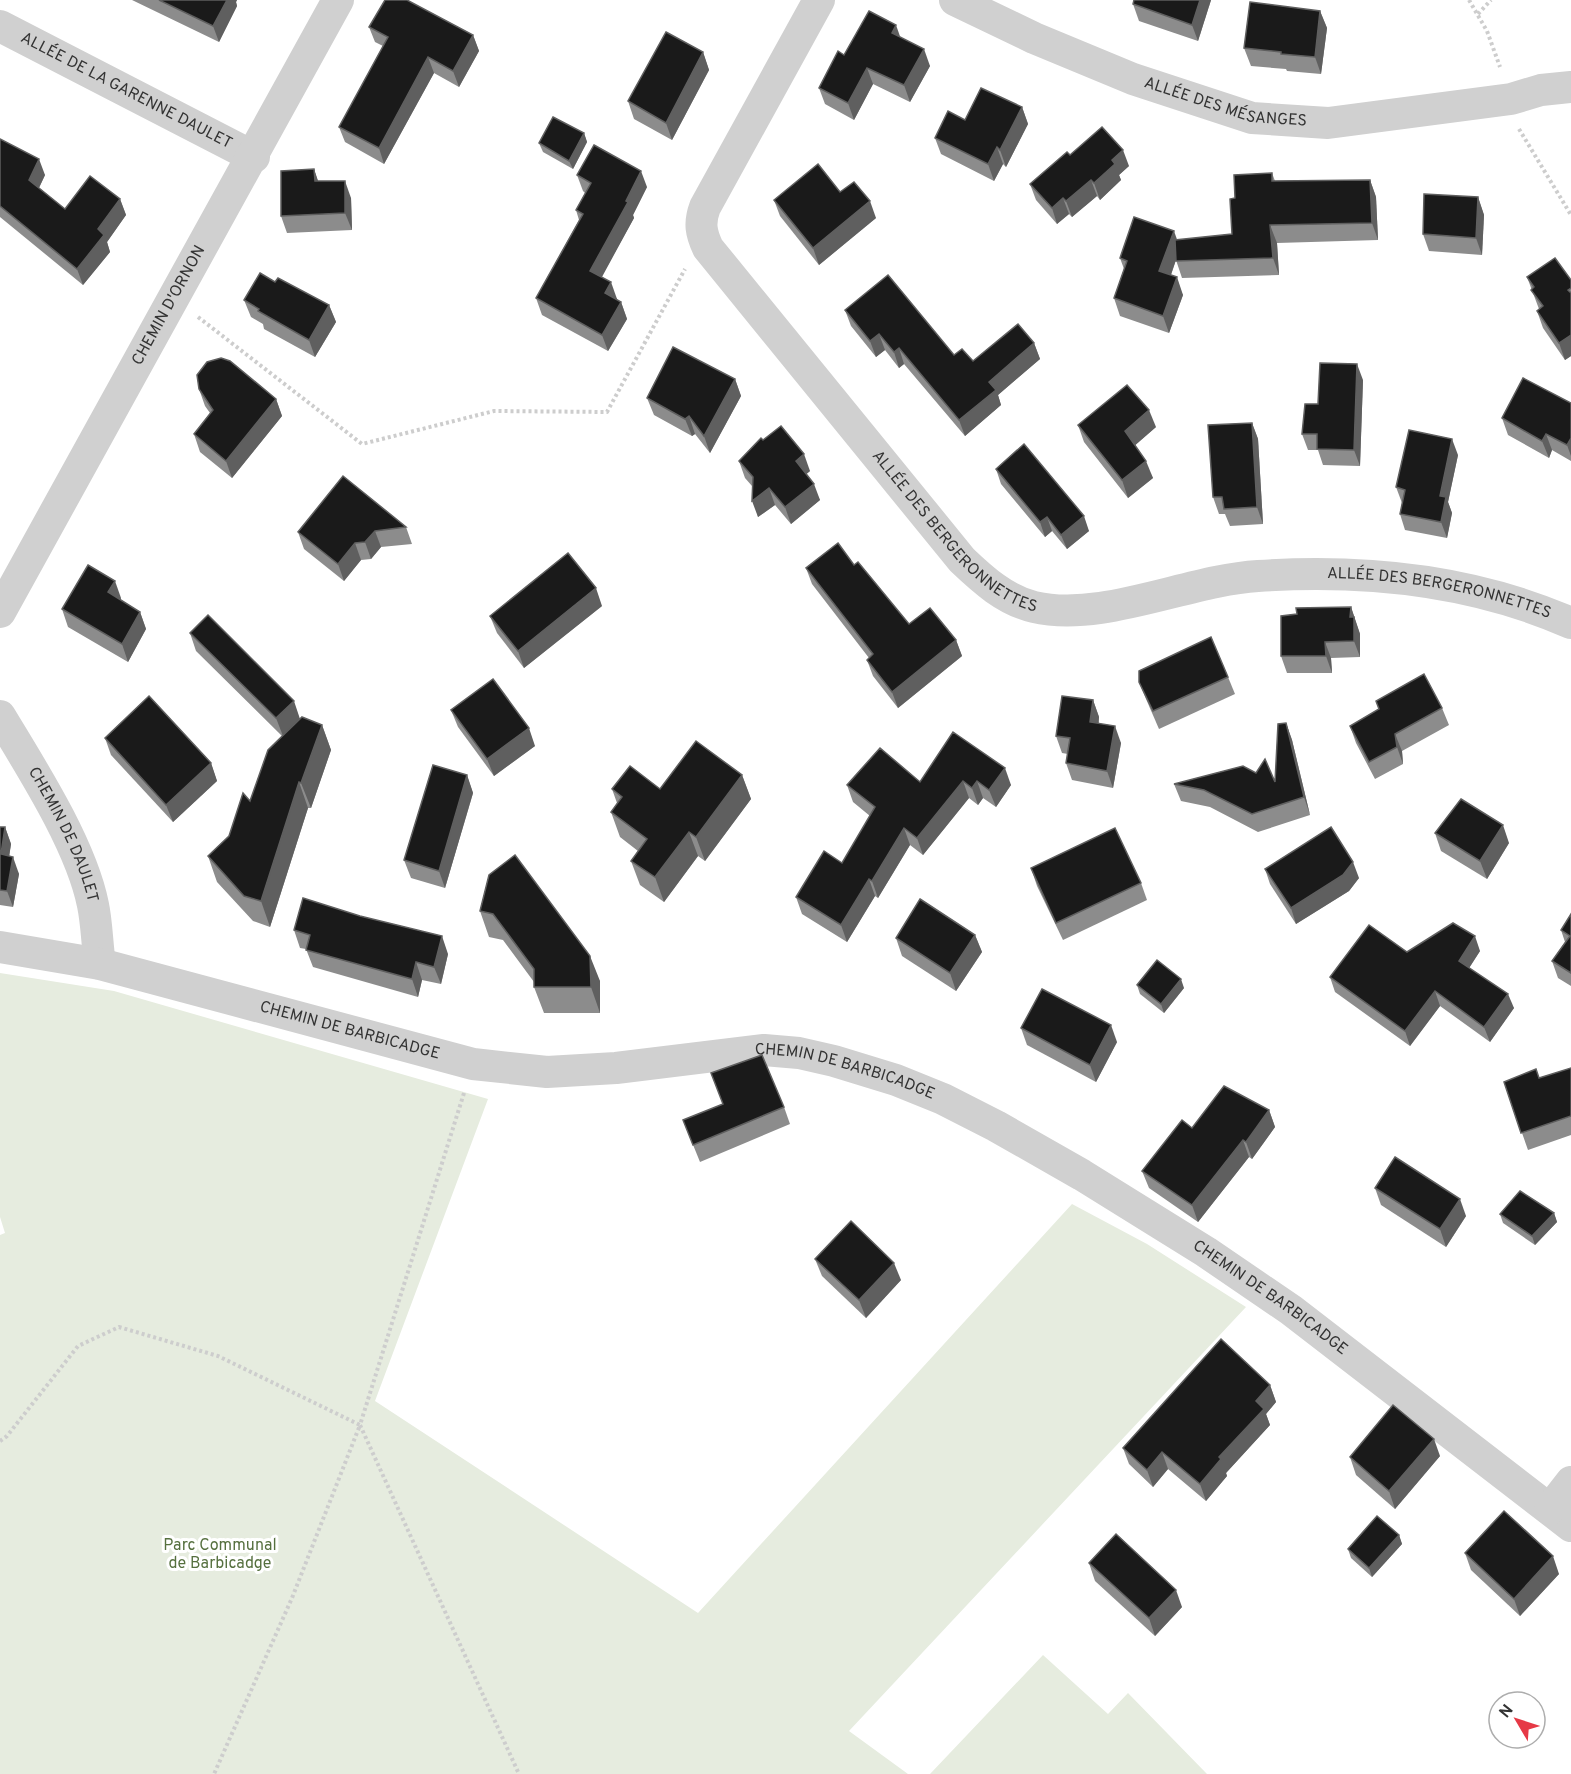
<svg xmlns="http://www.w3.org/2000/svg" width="1571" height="1774" viewBox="0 0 1571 1774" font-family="Overpass,sans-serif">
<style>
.green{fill:#e6ecdf}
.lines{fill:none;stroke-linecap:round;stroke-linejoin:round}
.path{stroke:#cdcdcd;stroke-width:4;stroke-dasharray:3 3;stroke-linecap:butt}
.street{stroke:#d0d0d0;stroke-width:32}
.wall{fill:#8c8c8c}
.shaded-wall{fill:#5f5f5f}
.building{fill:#1a1a1a;stroke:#5f5f5f;stroke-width:1.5}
.labels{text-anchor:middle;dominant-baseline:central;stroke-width:6;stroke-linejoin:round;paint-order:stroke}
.street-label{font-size:16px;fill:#333;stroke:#fff}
.park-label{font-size:16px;fill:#56703f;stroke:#fff}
</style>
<rect width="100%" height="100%" fill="#fff"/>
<g class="green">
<path d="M0 973 114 991 488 1099 375 1401 698 1613 1072 1204 1147 1244 1246 1307 849 1731 908 1774H0V1235L5 1233 0 1217Z"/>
<path d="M1043 1655 1108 1714 1128 1693 1207 1774H930Z"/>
</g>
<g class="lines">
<g class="path">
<path d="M1469 0 1487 31 1500 67"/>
<path d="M1478 14 1491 0"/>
<path d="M1519 129 1571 215"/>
<path d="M198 317 362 444 494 411 607 412 685 269"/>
<path d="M464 1093 360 1425 519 1774"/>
<path d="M0 1441 7 1436 78 1346 119 1327 218 1356 360 1425 292 1598 214 1774"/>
</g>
<g class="street">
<path id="s1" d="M819 0 705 207C699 223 701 233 708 248L962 560C983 580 1005 600 1034 607 1102 623 1189 580 1258 576 1364 569 1473 580 1571 623"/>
<path id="s2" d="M955 0 1034 38 1133 79 1252 118 1328 123 1511 99 1541 90 1571 87"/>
<path id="s3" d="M0 26 254 157"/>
<path id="s4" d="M0 612 338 0"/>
<path id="s5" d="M0 716C32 769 81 845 93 905 97 924 97 945 100 964"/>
<path id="s6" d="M0 947 100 964 473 1064 547 1072 616 1068 764 1050 799 1053 834 1061 896 1080 943 1099 996 1126 1082 1175 1206 1252 1291 1310 1571 1526"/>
<path d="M1550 1509 1571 1482"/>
</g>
</g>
<g class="wall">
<path d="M132 0H237L236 2 237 6 219 42Z"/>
<path d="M1134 0H1211L1198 41 1139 21 1133 4Z"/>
<path d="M1320 11 1327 28 1321 74 1287 71 1286 69 1251 66 1244 48Z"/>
<path d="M369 27 473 35 479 51 459 87 434 73 384 164 345 142 339 127 383 46 375 42Z"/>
<path d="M900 37 930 66 910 102 873 84 854 120 825 104 819 88 844 55Z"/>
<path d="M703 52 709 70 672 140 634 119 628 101Z"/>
<path d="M1022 107 1028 124 1006 167 1003 164 994 181 941 154 935 138 965 120Z"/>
<path d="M584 133 587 142 573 169 543 152 539 143Z"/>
<path d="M0 139 45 175 39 188 65 209 120 199 126 215 107 242 110 252 83 285 0 217Z"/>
<path d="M1070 155 1129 166 1119 175 1121 180 1100 200 1097 196 1072 217 1069 214 1057 224 1036 200 1030 184Z"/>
<path d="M314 169 318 181 351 198 352 230 287 233 281 216Z"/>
<path d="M1272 173 1275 181 1370 180 1376 197 1378 240 1277 243 1279 275 1182 278 1176 260 1171 275 1183 295 1169 333 1120 316 1114 298 1124 269 1120 258 1177 240 1232 234 1235 198Z"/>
<path d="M577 175 647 187 633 215 634 218 601 277 617 299 616 300 621 302 627 319 608 351 542 315 536 298 579 220 576 210 585 193 583 191Z"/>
<path d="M840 192 876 218 819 265 780 216 774 200Z"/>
<path d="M1478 197 1484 215 1482 255 1429 251 1423 234Z"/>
<path d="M1527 277 1571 280V356L1565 360 1543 328 1537 311 1539 309Z"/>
<path d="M275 282 329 305 336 322 315 357 264 329 263 324 251 317 244 300Z"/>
<path d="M845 310 954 355 973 361 1034 343 1040 359 998 395 1001 405 965 436 904 364 899 368 885 350 876 357 851 326Z"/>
<path d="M735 379 741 396 710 453 695 434 692 436 654 415 647 398Z"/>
<path d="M1363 380 1360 466 1323 465 1318 450H1308L1302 434 1318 404Z"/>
<path d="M199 389 276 399 282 416 232 478 200 452 194 434 210 413 205 406Z"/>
<path d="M1571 403V461L1552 450 1549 458 1508 435 1502 418Z"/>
<path d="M1252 423 1258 439 1263 524 1230 526 1225 514H1219L1213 497Z"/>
<path d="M1078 425 1156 427 1135 445 1153 478 1128 498 1084 442Z"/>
<path d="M763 440 810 471 806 474 820 500 791 524 775 505 758 517 752 486 745 478 739 461Z"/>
<path d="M1458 455 1448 502 1452 513 1447 538 1405 530 1400 514 1402 503 1396 487Z"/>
<path d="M996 469 1089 531 1067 549 1052 531 1045 537 1001 484Z"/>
<path d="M406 527 412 544 381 547 371 559 361 560 344 581 304 549 298 532Z"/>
<path d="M854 565 909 624 956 640 962 656 898 708 873 676 867 660 869 658 812 584 806 568Z"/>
<path d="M121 598V600L140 612 146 629 128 662 68 627 62 609Z"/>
<path d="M602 606 524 668 497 633 490 616Z"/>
<path d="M1351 607 1360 634V657L1331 658 1332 673H1287L1281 656 1297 614Z"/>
<path d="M190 633 300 719 322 725 331 750 311 808H308L270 927 253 921 217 882 208 856 229 836 250 801 282 736 196 651Z"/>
<path d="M1228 677 1235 694 1159 729 1146 699 1139 682Z"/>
<path d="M1093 700 1099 717V723L1121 743 1113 788 1072 780 1066 763 1068 754 1062 753 1056 736Z"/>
<path d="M1376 701 1442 708 1449 725 1402 751 1403 764 1375 779 1356 743 1350 726 1379 709Z"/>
<path d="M451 710 535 746 494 776 458 727Z"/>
<path d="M1286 723 1292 740 1310 815 1258 832 1210 807 1181 801 1174 784 1256 773 1275 782Z"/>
<path d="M953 732 1011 785 996 807 983 798 978 805 969 798 923 855 910 845 878 898 875 896 847 942 802 914 796 897 842 863 870 816 853 802 847 785 920 782Z"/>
<path d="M105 738 211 763 217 781 173 822 111 755Z"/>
<path d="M467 775 473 793 445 888 411 878 404 860Z"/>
<path d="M742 775 751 799 705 861 698 856 664 902 640 885 631 861 638 851 620 837 611 812 617 803 612 789H660Z"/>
<path d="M0 827H5L11 844 9 856 19 874 13 907 0 905Z"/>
<path d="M1435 833 1509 843 1487 879 1441 851Z"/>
<path d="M1031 868 1141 883 1147 900 1063 940 1037 886Z"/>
<path d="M1265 869 1359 878 1349 891 1296 924 1270 884Z"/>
<path d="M489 875 600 981V1013H544L534 987V982L503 940 489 937 480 911Z"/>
<path d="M1571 914V986L1558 978 1552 961 1565 942 1561 930Z"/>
<path d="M294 930 448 954 441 984 422 980 418 997 313 967 306 949 300 948Z"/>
<path d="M975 935 982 952 956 991 902 956 896 938Z"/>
<path d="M1480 951 1469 968 1514 1008 1490 1042 1440 1006 1410 1046 1335 992 1330 977 1407 952Z"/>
<path d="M1137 985 1184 988 1164 1013 1140 994Z"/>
<path d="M1021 1028 1117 1042 1096 1082 1027 1045Z"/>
<path d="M1571 1068V1135L1528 1150 1504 1082 1539 1078Z"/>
<path d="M723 1104 784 1107 790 1124 700 1162 683 1120Z"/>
<path d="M1269 1110 1275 1127 1252 1159 1249 1157 1198 1222 1149 1188 1142 1171 1192 1128Z"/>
<path d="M1375 1188 1466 1216 1446 1247 1381 1205Z"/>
<path d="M1554 1213 1557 1222 1535 1245 1503 1223 1500 1214Z"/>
<path d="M815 1259 901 1280 866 1318 822 1276Z"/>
<path d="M1270 1385 1276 1402 1266 1414 1270 1425 1226 1473 1227 1476 1206 1501 1168 1469 1153 1487 1129 1464 1123 1448Z"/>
<path d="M1440 1456 1395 1509 1356 1475 1350 1457Z"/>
<path d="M1399 1535 1402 1544 1372 1577 1351 1558 1348 1549Z"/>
<path d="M1465 1553 1559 1574 1520 1616 1471 1570Z"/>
<path d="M1089 1563 1182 1607 1155 1636 1095 1581Z"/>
</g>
<g class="shaded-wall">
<path d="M227 0H237L236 2 237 6 219 42 213 26Z"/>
<path d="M1200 0H1211L1198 41 1192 25Z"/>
<path d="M1320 11 1327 28 1321 74 1315 57Z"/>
<path d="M896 25 902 42 892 33Z"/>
<path d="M473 35 479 51 459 87 453 71Z"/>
<path d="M924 49 930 66 910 102 904 85Z"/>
<path d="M703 52 709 70 672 140 666 123Z"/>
<path d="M428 57 434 73 384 164 379 148Z"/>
<path d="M867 68 873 84 854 120 848 103Z"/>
<path d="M1022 107 1028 124 1006 167 1000 150Z"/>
<path d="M584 133 587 142 573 169 569 161Z"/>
<path d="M997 147 1003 164 994 181 988 164Z"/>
<path d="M1123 150 1129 166 1119 175 1121 180 1100 200 1094 183 1112 160Z"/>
<path d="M39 159 45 175 35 196 29 180Z"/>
<path d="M314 169 320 187 315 181Z"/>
<path d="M641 171 647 187 633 215 634 218 596 288 590 271Z"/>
<path d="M1091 180 1097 196 1072 217 1066 201Z"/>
<path d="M1370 180 1376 197 1378 240 1372 223Z"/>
<path d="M345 181 351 198 352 230 345 213Z"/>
<path d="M1478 197 1484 215 1482 255 1476 238Z"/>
<path d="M1063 198 1069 214 1057 224 1052 208Z"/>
<path d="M120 199 126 215 107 242 110 252 83 285 77 269 98 229Z"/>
<path d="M870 201 876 218 819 265 813 248Z"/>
<path d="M1270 225 1277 243 1279 275 1273 258Z"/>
<path d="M1174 231 1180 248 1166 289 1159 271Z"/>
<path d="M1177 277 1183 295 1169 333 1163 316Z"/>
<path d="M611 282 617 299 611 310 605 293Z"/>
<path d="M621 302 627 319 608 351 602 335Z"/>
<path d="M329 305 336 322 315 357 309 340Z"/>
<path d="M879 334 885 350 876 357 870 341Z"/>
<path d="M1571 335V356L1565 360 1559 343Z"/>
<path d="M1034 343 1040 359 998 395 1001 405 965 436 959 420 989 382Z"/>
<path d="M899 348 904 364 899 368 894 352Z"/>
<path d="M1357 364 1363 380 1360 466 1354 450Z"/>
<path d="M735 379 741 396 710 453 704 436Z"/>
<path d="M276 399 282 416 232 478 226 461Z"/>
<path d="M1149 410 1156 427 1132 448 1125 431Z"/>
<path d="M689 416 695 434 692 436 685 419Z"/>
<path d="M1252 423 1258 439 1263 524 1257 507Z"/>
<path d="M1546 434 1552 450 1549 458 1542 441Z"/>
<path d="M1571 438V456L1567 445Z"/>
<path d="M1452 439 1458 455 1448 502 1452 513 1447 538 1441 522 1440 496Z"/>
<path d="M804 454 810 471 802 478 796 461Z"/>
<path d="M1146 461 1153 478 1128 498 1122 480Z"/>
<path d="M814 484 820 500 791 524 785 507Z"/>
<path d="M769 488 775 505 758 517 752 501Z"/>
<path d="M1084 516 1089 531 1067 549 1061 535Z"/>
<path d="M1047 517 1052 531 1045 537 1040 522Z"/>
<path d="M375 531 381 547 371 559 365 542Z"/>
<path d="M355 543 361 560 344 581 338 564Z"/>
<path d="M115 581 121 598 115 609 108 592Z"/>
<path d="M596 588 602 606 524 668 518 651Z"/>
<path d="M1351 607 1360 634V657L1354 641 1350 617Z"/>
<path d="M140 612 146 629 128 662 122 644Z"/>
<path d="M956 640 962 656 898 708 892 692Z"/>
<path d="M1325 642 1331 658 1332 673 1326 656Z"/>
<path d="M1093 700 1099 717 1096 739 1090 722Z"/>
<path d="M294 701 300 719 283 736 276 718Z"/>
<path d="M1286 723 1292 740 1310 815 1304 797Z"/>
<path d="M322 725 331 750 311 808 301 783Z"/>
<path d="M1115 726 1121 743 1113 788 1107 771Z"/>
<path d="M529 728 535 746 494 776 487 759Z"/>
<path d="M1395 734 1402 751 1403 764 1397 747Z"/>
<path d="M211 763 217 781 173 822 166 805Z"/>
<path d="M1005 768 1011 785 996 807 989 790Z"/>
<path d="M467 775 473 793 445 888 439 871Z"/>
<path d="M742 775 751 799 705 861 696 837Z"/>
<path d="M963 781 969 798 923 855 917 838Z"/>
<path d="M977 781 983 798 978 805 972 788Z"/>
<path d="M299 782 308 808 270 927 261 901Z"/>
<path d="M1503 825 1509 843 1487 879 1480 861Z"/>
<path d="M5 827 11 844 7 871 1 854Z"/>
<path d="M904 828 910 845 878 898 872 881Z"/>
<path d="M689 832 698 856 664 902 655 877Z"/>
<path d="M13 857 19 874 13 907 7 891Z"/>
<path d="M1353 862 1359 878 1349 891 1296 924 1291 908Z"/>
<path d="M869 879 875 896 847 942 841 925Z"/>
<path d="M975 935 982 952 956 991 950 973Z"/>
<path d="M442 936 448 954 441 984 434 967Z"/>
<path d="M1475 936 1480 951 1464 976 1459 961Z"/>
<path d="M590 956 600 981V1013L591 987Z"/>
<path d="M416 962 422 980 418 997 412 979Z"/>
<path d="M1181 979 1184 988 1164 1013 1161 1004Z"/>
<path d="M1435 991 1440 1006 1410 1046 1405 1031Z"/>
<path d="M1508 994 1514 1008 1490 1042 1484 1027Z"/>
<path d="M1111 1025 1117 1042 1096 1082 1090 1065Z"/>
<path d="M1269 1110 1275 1127 1252 1159 1246 1142Z"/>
<path d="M1243 1140 1249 1157 1198 1222 1192 1205Z"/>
<path d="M1460 1199 1466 1216 1446 1247 1440 1229Z"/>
<path d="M1554 1213 1557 1222 1535 1245 1532 1236Z"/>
<path d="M894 1263 901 1280 866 1318 859 1300Z"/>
<path d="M1270 1385 1276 1402 1266 1414 1270 1425 1226 1473 1227 1476 1206 1501 1200 1484 1256 1401Z"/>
<path d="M1434 1439 1440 1456 1395 1509 1389 1491Z"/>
<path d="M1162 1452 1168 1469 1153 1487 1147 1470Z"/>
<path d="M1399 1535 1402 1544 1372 1577 1369 1568Z"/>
<path d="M1553 1556 1559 1574 1520 1616 1514 1599Z"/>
<path d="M1176 1590 1182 1607 1155 1636 1149 1618Z"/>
</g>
<g class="building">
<path d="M159 0H227L213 26Z"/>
<path d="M385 0H407L473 35 453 71 428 57 379 148 339 127 388 37 369 27Z"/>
<path d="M1134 0H1200L1192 25 1133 4Z"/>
<path d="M1250 2 1320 11 1315 57 1281 54V52L1244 48Z"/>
<path d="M869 11 896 25 892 33 924 49 904 85 867 68 848 103 819 88 838 51 844 55Z"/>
<path d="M666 32 703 52 666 123 628 101Z"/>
<path d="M981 88 1022 107 1000 150 997 147 988 164 935 138 948 111 965 120Z"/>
<path d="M553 117 584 133 569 161 539 143Z"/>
<path d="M1102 127 1123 150 1112 160 1115 164 1094 183 1091 180 1066 201 1063 198 1052 208 1030 184 1067 152 1070 155Z"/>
<path d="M0 139 39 159 29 180 65 209 90 176 120 199 98 229 104 235 77 269 0 206Z"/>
<path d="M594 145 641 171 626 201 628 202 590 271 611 282 605 293 621 302 602 335 536 298 583 214 576 210 591 183 577 175Z"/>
<path d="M818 164 840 192 854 182 870 201 813 248 774 200Z"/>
<path d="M314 169 315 181H345V213L281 216V171Z"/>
<path d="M1272 173V181L1370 180 1372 223 1270 225 1273 258 1176 261 1175 240 1232 234 1230 199 1235 198 1234 175Z"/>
<path d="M1424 194 1478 197 1476 238 1423 234Z"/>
<path d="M1134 217 1174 231 1159 271 1177 277 1163 316 1114 298 1127 261 1120 258Z"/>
<path d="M1555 258 1571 280V288L1568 290 1571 293V335L1559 343 1537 311 1543 306 1531 290 1534 287 1527 277Z"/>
<path d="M260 273 275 282 278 278 329 305 309 340 258 311 259 309 244 300Z"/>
<path d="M888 275 954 355 962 349 973 361 1018 324 1034 343 989 382 996 390 959 420 899 348 894 352 879 334 870 341 845 310Z"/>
<path d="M673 347 735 379 704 436 689 416 685 419 647 398Z"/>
<path d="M221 358 230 361 276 399 226 461 194 434 213 410 199 389 197 375 207 362Z"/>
<path d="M1320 363 1357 364 1354 450 1317 449V434H1302L1305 404H1318Z"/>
<path d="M1523 378 1571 403V438L1567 445 1546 434 1542 441 1502 418Z"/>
<path d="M1127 385 1149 410 1125 431 1146 461 1122 480 1078 425Z"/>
<path d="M1252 423 1257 507 1224 509 1222 497H1213L1208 425Z"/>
<path d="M781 426 804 454 796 461 814 484 785 507 769 488 752 501 753 477 739 461 761 438 763 440Z"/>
<path d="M1409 430 1452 439 1440 496 1446 497 1441 522 1400 514 1405 490 1396 487Z"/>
<path d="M1024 444 1084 516 1061 535 1047 517 1040 522 996 469Z"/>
<path d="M343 476 406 527 375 531 365 542 355 543 338 564 298 532Z"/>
<path d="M838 543 854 565 858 562 909 624 930 608 956 640 892 692 867 660 873 654 806 568Z"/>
<path d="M568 553 596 588 518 651 490 616Z"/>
<path d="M88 565 115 581 108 592 140 612 122 644 62 609Z"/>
<path d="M1351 607 1350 617H1354V641L1325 642 1326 656H1281V616L1297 614 1296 608Z"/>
<path d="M208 615 294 701 276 718 190 633Z"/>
<path d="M1211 637 1228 677 1153 711 1139 682V671Z"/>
<path d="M1424 674 1442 708 1395 734 1397 747 1369 762 1350 726 1379 709 1376 701Z"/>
<path d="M493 679 529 728 487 759 451 710Z"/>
<path d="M149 696 211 763 166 805 105 738Z"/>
<path d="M1062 696 1093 700 1090 722 1115 726 1107 771 1066 763 1070 738 1056 736Z"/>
<path d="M302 717 322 725 301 783 299 782 261 901 244 896 208 856 229 836 243 793 250 801 268 750Z"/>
<path d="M1286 723 1304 797 1252 814 1204 790 1174 784 1243 766 1256 773 1265 759 1275 782 1278 724Z"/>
<path d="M953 732 1005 768 989 790 977 781 972 788 963 781 917 838 904 828 872 881 869 879 841 925 796 897 824 851 842 863 875 807 847 785 880 748 920 782Z"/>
<path d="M696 741 742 775 696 837 689 832 655 877 631 861 647 839 611 812 622 797 612 789 630 766 660 789Z"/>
<path d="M433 765 467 775 439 871 404 860Z"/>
<path d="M1461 799 1503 825 1480 861 1435 833Z"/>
<path d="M0 827H5L1 854 13 857 7 891 0 890Z"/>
<path d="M1331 827 1353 862 1343 875 1291 908 1265 869Z"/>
<path d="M1115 828 1141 883 1056 923 1031 868Z"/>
<path d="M515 855 590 956 591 987H534V969L493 914 480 911 489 875Z"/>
<path d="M303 898 360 916 442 936 434 967 416 962 412 979 306 950 310 935 294 930Z"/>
<path d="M920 899 975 935 950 973 896 938Z"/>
<path d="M1571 914V973L1552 961 1570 936 1561 930Z"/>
<path d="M1453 923 1475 936 1459 961 1508 994 1484 1027 1435 991 1405 1031 1330 977 1369 925 1407 952Z"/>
<path d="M1157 960 1181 979 1161 1004 1137 985Z"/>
<path d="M1042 989 1111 1025 1090 1065 1021 1028Z"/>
<path d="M762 1055 784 1107 693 1145 683 1120 723 1104 711 1073Z"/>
<path d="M1571 1068V1116L1521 1133 1504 1082 1536 1069 1539 1078Z"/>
<path d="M1224 1086 1269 1110 1246 1142 1243 1140 1192 1205 1142 1171 1182 1120 1192 1128Z"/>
<path d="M1395 1157 1460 1199 1440 1229 1375 1188Z"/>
<path d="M1520 1191 1554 1213 1532 1236 1500 1214Z"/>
<path d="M851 1221 894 1263 859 1300 815 1259Z"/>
<path d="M1221 1339 1270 1385 1256 1401 1264 1409 1219 1457 1221 1459 1200 1484 1162 1452 1147 1470 1123 1448Z"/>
<path d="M1393 1405 1434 1439 1389 1491 1350 1457Z"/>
<path d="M1504 1511 1553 1556 1514 1599 1465 1553Z"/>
<path d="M1377 1516 1399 1535 1369 1568 1348 1549Z"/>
<path d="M1116 1534 1176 1590 1149 1618 1089 1563Z"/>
</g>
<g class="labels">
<g class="street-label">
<text stroke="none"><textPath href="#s3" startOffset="142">ALLÉE DE LA GARENNE DAULET</textPath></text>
<text stroke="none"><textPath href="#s2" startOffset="291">ALLÉE DES MÉSANGES</textPath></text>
<text stroke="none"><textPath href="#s4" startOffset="350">CHEMIN D'ORNON</textPath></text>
<text stroke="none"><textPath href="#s1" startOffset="657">ALLÉE DES BERGERONNETTES</textPath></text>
<text stroke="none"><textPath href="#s1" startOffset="1179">ALLÉE DES BERGERONNETTES</textPath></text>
<text stroke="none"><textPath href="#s5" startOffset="135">CHEMIN DE DAULET</textPath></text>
<text stroke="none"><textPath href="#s6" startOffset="360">CHEMIN DE BARBICADGE</textPath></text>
<text stroke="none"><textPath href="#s6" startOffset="864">CHEMIN DE BARBICADGE</textPath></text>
<text stroke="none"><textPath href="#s6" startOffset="1350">CHEMIN DE BARBICADGE</textPath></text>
</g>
<g class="park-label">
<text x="220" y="1546">Parc Communal<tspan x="220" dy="18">de Barbicadge</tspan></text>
</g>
</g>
<g transform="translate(1517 1720) rotate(309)"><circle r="28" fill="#ffffff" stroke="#adadad" stroke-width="1.5"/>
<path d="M0-4.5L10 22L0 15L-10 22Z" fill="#e63946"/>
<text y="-9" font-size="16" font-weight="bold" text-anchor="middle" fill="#333333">N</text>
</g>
</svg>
